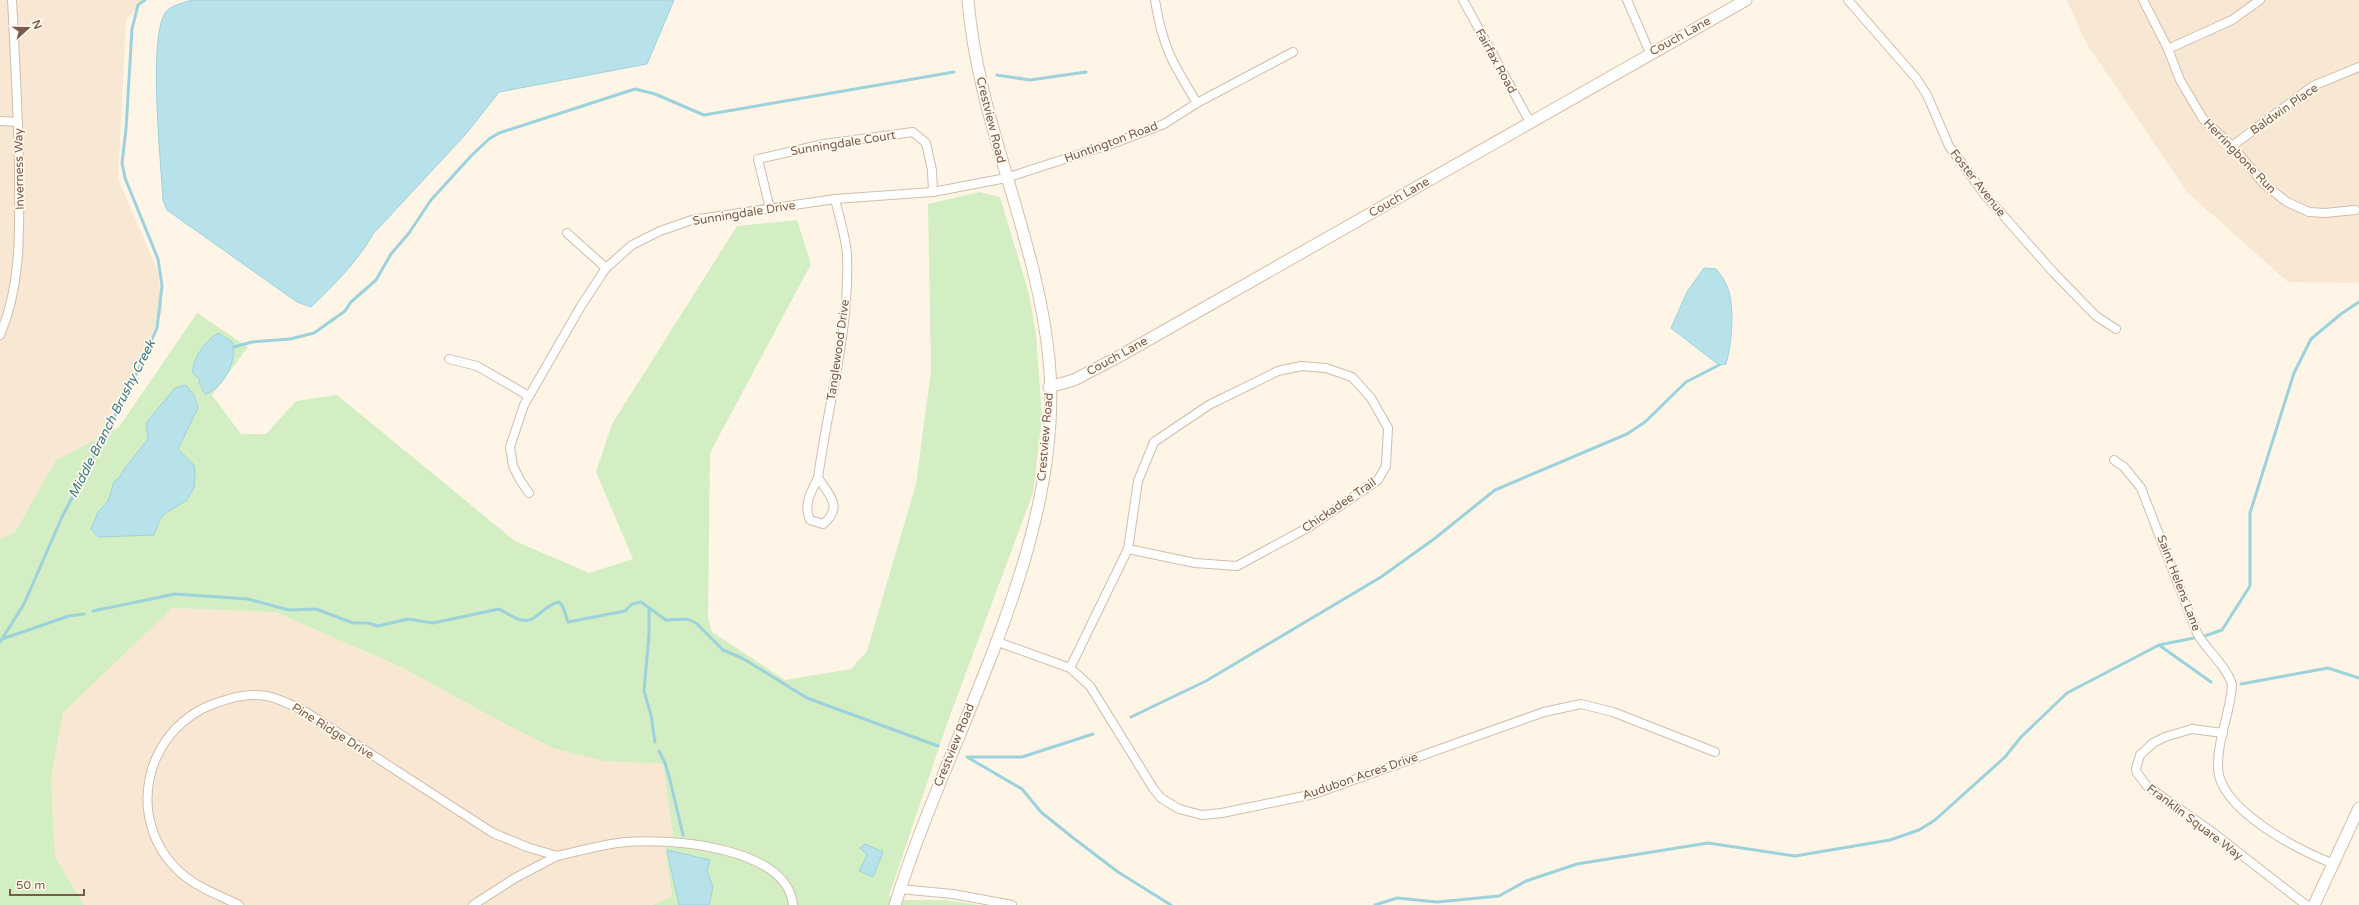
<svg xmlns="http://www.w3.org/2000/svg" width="2359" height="905" viewBox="0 0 2359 905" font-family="'Varela Round',sans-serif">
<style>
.residential{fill:#f7e7d3}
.green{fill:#d3eec2}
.water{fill:#b8e2ea;stroke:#9dd2dd}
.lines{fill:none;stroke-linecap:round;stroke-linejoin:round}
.stream{stroke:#9dd2dd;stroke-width:3}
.street-casing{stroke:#d2bdaa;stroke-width:10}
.secondary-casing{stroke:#d8bfa9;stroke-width:13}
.street{stroke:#fff;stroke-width:8}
.secondary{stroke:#fff;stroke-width:11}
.labels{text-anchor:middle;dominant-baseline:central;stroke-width:3.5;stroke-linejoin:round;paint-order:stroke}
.street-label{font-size:12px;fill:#7b5b47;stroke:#fff9ee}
.water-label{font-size:13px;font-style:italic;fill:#3c7a88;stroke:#fff9ee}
</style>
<rect width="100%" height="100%" fill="#fef5e6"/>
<g class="residential">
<path d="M0 0H143L126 20 118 179 157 269 163 311 101 436 56 460 15 532 0 541Z"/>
<path d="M2067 0H2359V282L2353 283 2288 282 2188 193 2085 41Z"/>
<path d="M172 608 275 612 401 667 511 727 553 748 604 761 663 764 673 834 665 851 672 897 653 905H84L55 857 51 778 63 713Z"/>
</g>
<path class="green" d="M979 192 1000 197 1029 294 1036 334 1042 418 1033 493 948 721 889 896 902 900H946L978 905H653L672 896 665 851 673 834 663 764 604 761 553 748 511 727 401 667 275 612 172 608 63 713 51 778 55 857 84 905H0V539L15 532 56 460 119 427 197 313 248 347 212 395 241 434H266L296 401 337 395 515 541 589 573 633 559 596 472 612 424 737 226 797 220 811 264 710 453 708 617 712 632 785 680 851 669 867 651 916 484 931 370 928 204Z"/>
<g class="water">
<path d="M192 0H674L647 64 499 92 465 135 373 234C357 262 334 285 311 307L297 302 167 210 163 200C161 163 148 40 165 13 171 5 183 3 192 0Z"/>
<path d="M1704 268 1716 269C1719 273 1723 277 1725 282 1736 301 1732 344 1726 364L1719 365 1671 328 1687 292Z"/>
<path d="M219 333 232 342C239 359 222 390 205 394L199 383 200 380 193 373C191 360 207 338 219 333Z"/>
<path d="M186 385 194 395 198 408 178 449 194 465 195 473 194 488 186 501 167 512 160 519 154 535 98 537 91 529 98 512 108 501 114 482 119 478 125 468 148 439 146 423 175 388Z"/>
<path d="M865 844 883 852 873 877 859 871 867 855 860 848Z"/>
<path d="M667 850 710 860 707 871 713 887 709 905H679Z"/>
</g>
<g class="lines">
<g class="stream">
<path d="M997 75 1030 80 1086 72"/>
<path d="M234 347 252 342 290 339 314 333 345 311 351 302 376 280 391 254 409 233 431 200 471 156 489 139 499 133 635 89 655 94 704 115 954 72"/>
<path d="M649 609V635L644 691 651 715 655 742"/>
<path d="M93 611 175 594 248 599 289 610 316 609 353 623H368L378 626 408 619 433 623 499 609C505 612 512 617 518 619 537 626 540 606 559 602L563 607 568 622 625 611 632 604 641 602 666 620 687 619 696 623 723 650 742 658 807 698 938 746"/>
<path d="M2202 637 2222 630 2250 586V513L2294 373 2311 339 2341 314 2359 302"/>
<path d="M2 639 69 616 84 614"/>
<path d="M0 642 24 604 62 517 134 379 157 328 162 286 158 259 125 178 122 163 126 129 132 29 138 5 145 0"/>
<path d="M2159 645 2211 682"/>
<path d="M2241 684 2328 668 2359 678"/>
<path d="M1131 717 1206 681 1381 577 1434 539 1495 490 1627 434 1645 422 1686 382 1719 365"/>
<path d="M659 751 665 763 670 780 683 835"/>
<path d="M967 757 1022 789 1041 812 1072 837 1118 872 1171 905"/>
<path d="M969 757H1022L1093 734"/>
<path d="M1375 905 1397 898 1437 902 1499 896 1526 881 1577 864 1708 843 1795 856 1890 840 1919 830 1935 820 2005 757 2021 737 2067 693 2159 645 2194 638"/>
</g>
<defs>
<g id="street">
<path d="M1463 0 1530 122"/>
<path d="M1627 0 1650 53"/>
<path d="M1848 0 1916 78 1927 95 1949 146 1985 195 2054 273 2096 316 2116 329"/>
<path d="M2143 0 2168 49 2180 80 2203 119 2232 146 2264 184 2287 202 2309 212 2325 213 2355 210"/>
<path d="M2168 49 2232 20 2260 0"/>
<path d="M1197 103 1293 52"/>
<path d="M0 121 18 122"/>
<path d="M2232 146 2313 86 2359 67"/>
<path d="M770 209 758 159 824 144 913 132 926 143 932 170 933 192"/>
<path d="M567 233 606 268"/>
<path d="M0 335C23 281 19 224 19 167 18 111 15 56 12 0"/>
<path d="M449 359 477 366 529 396"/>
<path d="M2114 460 2124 467 2141 488 2197 633C2207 651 2225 664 2232 684 2231 712 2217 739 2218 768 2219 809 2300 852 2335 864"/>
<path d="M818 478C829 494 844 508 823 524L810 520C803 505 811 492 818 478 828 403 850 331 847 255 846 237 839 217 835 199"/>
<path d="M529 493 520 480 513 466 510 447 524 405 581 306 606 268 632 245 660 231 692 220 835 199 933 192 1006 178 1117 142 1164 124 1197 103C1173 64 1162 46 1155 0"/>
<path d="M995 641 1070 668 1090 686 1153 788 1161 798 1179 809 1202 815 1222 813 1314 794 1544 712 1581 704 1613 712 1715 752"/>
<path d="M1070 668 1128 549 1138 481 1154 442 1209 405 1278 371 1301 366 1326 368 1352 377 1371 398 1388 428 1386 466 1378 480 1309 527 1237 566 1195 563 1128 549"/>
<path d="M2223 733 2192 729 2165 737 2153 743 2140 755 2136 769 2137 773 2147 786 2211 831 2306 905"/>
<path d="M557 856C580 851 603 844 626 842 671 838 787 847 793 905"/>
<path d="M899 889 953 894 1012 905"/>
<path d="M239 905C219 895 198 888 181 873 123 821 144 728 216 703 233 697 249 693 267 696 281 699 293 706 306 712L493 833 527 847 557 856 515 878 473 905"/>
</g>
<g id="secondary">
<path d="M1049 387 1074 380 1118 357 1746 0"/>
<path d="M895 905C948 733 1067 543 1049 359 1037 236 978 123 968 0"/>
<path d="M2314 905 2359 808"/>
</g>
</defs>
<use href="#street" class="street-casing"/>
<use href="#secondary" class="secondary-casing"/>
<use href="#street" class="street"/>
<use href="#secondary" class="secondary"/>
</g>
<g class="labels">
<g class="street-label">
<text transform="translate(1680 36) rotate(-29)">Couch Lane</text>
<text transform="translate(1496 61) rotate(61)">Fairfax Road</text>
<text transform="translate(2284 109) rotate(-35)">Baldwin Place</text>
<text transform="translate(991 120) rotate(76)">Crestview Road</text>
<text transform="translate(1111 142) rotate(-20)">Huntington Road</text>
<text transform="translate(843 143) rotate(-9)">Sunningdale Court</text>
<text transform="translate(2240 156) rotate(46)">Herringbone Run</text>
<text transform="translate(19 169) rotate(-91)">Inverness Way</text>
<text transform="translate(1978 183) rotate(52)">Foster Avenue</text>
<text transform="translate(1399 197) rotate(-30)">Couch Lane</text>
<text transform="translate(744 213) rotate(-9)">Sunningdale Drive</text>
<text transform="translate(838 350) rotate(-82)">Tanglewood Drive</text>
<text transform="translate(1117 356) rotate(-29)">Couch Lane</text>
<text transform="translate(1045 437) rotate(-85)">Crestview Road</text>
<text transform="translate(1339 505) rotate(-34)">Chickadee Trail</text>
<text transform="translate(2179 583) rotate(69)">Saint Helens Lane</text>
<text transform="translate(333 731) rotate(32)">Pine Ridge Drive</text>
<text transform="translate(954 745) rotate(-68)">Crestview Road</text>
<text transform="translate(1360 776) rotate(-19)">Audubon Acres Drive</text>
<text transform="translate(2195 822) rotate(37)">Franklin Square Way</text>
</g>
<g class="water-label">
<text transform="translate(112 419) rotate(-63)">Middle Branch Brushy Creek</text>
</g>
</g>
<g transform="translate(28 28) rotate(69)" stroke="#fff9ee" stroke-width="3" paint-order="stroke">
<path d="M0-3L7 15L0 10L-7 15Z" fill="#7b5b47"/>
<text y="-6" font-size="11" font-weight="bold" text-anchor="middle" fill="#7b5b47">N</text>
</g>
<path d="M10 889v6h74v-6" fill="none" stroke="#7b5b47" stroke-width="2"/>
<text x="16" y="889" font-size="12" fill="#7b5b47" stroke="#fff9ee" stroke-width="3" paint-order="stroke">50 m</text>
</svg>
